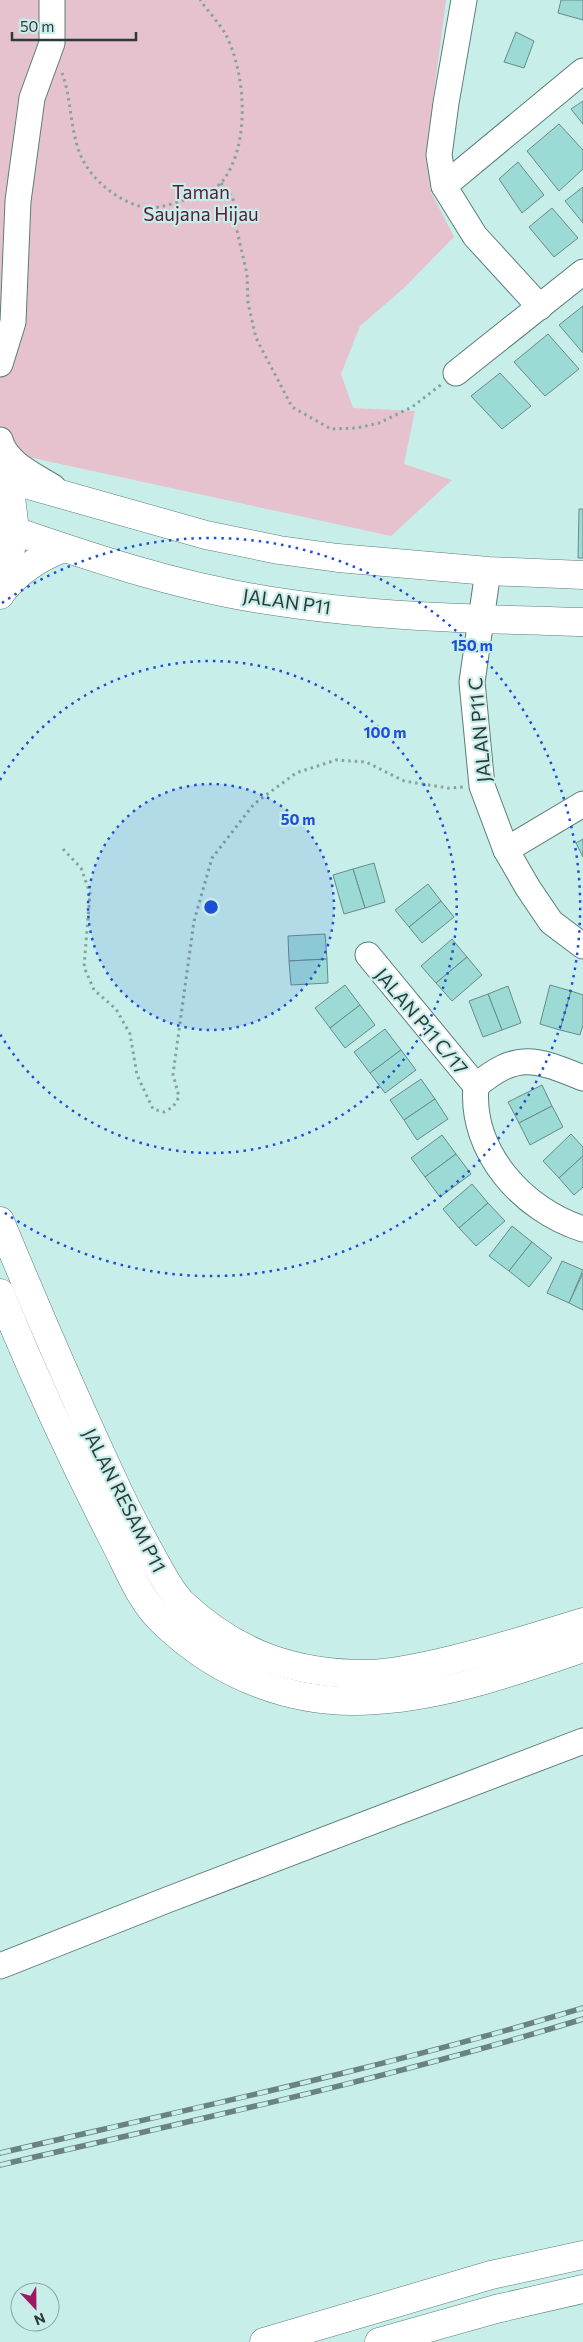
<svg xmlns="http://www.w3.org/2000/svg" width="583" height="2342" viewBox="0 0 583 2342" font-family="Commissioner,sans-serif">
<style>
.green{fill:#e6c2cf}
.building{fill:#9bdad5;stroke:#688b88}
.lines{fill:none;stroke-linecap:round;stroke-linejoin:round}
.minor-casing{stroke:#5a7d7a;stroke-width:27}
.major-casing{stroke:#5a7d7a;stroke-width:29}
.highway-casing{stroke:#5a7d7a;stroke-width:29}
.path{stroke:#86a3a0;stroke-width:3;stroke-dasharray:2.5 4;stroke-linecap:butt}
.minor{stroke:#fff;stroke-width:25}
.major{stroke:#fff;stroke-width:28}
.highway{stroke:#fff;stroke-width:28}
.rail-casing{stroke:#6a8280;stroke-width:5.5}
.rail{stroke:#c8eeea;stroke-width:4;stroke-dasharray:11;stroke-linecap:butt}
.ring{fill:none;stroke:#1d4ed8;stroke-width:2.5;stroke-dasharray:2.5 5}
.labels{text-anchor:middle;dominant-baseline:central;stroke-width:4.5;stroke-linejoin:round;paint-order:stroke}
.park-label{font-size:19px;fill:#591c39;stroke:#c8eeea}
.street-label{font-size:19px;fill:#2c3b3a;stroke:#c8eeea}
.centre{fill:#1d4ed8;stroke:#c8eeea;stroke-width:2.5}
.ring-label{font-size:15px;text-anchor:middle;font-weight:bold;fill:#1d4ed8;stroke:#c8eeea;stroke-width:4.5;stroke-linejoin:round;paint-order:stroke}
</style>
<rect width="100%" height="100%" fill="#c8eeea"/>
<path class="green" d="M0 0H446L426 154 431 192 454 237 404 288 360 326 341 374 353 408 415 411 404 464 452 480 391 536 19 455 0 448Z"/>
<g class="building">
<path d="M561 0H583V20L558 13Z"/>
<path d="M516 32 534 41 524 68 504 62Z"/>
<path d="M583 101V124L571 109Z"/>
<path d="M559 124 583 150V169L559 191 527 151Z"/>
<path d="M518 162 544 195 522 213 499 179Z"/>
<path d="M583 187V223L565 201Z"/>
<path d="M552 208 578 238 554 257 529 227Z"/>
<path d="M583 306V353L559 325Z"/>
<path d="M548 334 579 369 545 396 514 362Z"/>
<path d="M500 373 531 406 502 429 471 396Z"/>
<path d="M579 509H583V558H578Z"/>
<path d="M583 839V857L576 843Z"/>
<path d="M374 863 385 902 365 908 353 869Z"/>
<path d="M353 869 365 908 344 914 333 875Z"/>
<path d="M428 884 441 901 409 927 395 910Z"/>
<path d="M441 901 454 917 422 943 409 927Z"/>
<path d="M325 934 327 959 289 961 288 936Z"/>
<path d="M452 939 467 957 436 983 421 966Z"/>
<path d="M467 957 482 975 452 1001 436 983Z"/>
<path d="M327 959 328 983 291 985 289 961Z"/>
<path d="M345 985 360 1005 330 1028 315 1008Z"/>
<path d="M550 985 571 991 560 1030 540 1024Z"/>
<path d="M508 986 521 1023 502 1030 488 994Z"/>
<path d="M571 991 583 995V1025L580 1035 560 1030Z"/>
<path d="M488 994 502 1030 483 1037 469 1001Z"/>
<path d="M360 1005 375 1025 345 1048 330 1028Z"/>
<path d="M385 1029 401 1050 370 1073 354 1052Z"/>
<path d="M401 1050 416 1070 385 1093 370 1073Z"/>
<path d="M421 1079 435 1099 404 1120 390 1100Z"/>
<path d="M542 1085 552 1106 519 1123 508 1102Z"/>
<path d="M435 1099 448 1119 417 1140 404 1120Z"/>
<path d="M552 1106 563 1127 530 1145 519 1123Z"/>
<path d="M571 1134 583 1147V1156L559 1178 543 1161Z"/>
<path d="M442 1135 456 1154 425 1177 411 1158Z"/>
<path d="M456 1154 471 1174 440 1197 425 1177Z"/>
<path d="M583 1156V1187L574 1195 559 1178Z"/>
<path d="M472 1184 488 1203 459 1228 443 1209Z"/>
<path d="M488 1203 505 1221 476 1246 459 1228Z"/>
<path d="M512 1226 532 1242 509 1271 489 1256Z"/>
<path d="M532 1242 552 1258 529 1287 509 1271Z"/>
<path d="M562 1261 583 1270 569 1303 547 1293Z"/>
<path d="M583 1273V1310L569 1303Z"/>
</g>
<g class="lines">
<defs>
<g id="minor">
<path d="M464 0 446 103 439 155 444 186 475 236 540 307"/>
<path d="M444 186 583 71"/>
<path d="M0 364 13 322 18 201 32 98 52 43V0"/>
<path d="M456 373 583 272"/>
<path d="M0 440C6 463 34 475 53 487"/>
<path d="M488 571 472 682 482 786 506 850 528 888 551 922 583 946"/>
<path d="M506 850 583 804"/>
<path d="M368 955 476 1086"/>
<path d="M583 1078C536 1059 517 1051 476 1086 470 1152 523 1210 583 1229"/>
<path d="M0 1966 167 1900 583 1741"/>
</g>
<g id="major">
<path d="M0 477 206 535 279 550 338 558 488 571 583 575"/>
<path d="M0 526C87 556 175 586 266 600 371 617 477 619 583 622"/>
<path d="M1 593C18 571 38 558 64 548"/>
<path d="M0 595 15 531 9 480"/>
<path d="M0 1221C36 1308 73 1394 113 1480 125 1507 139 1533 154 1560 162 1574 170 1591 182 1603 237 1655 297 1675 372 1674 394 1673 417 1668 439 1663 488 1652 535 1637 583 1622"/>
<path d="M0 1293C34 1377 72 1459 113 1539 127 1565 139 1599 161 1620 219 1677 295 1707 377 1700 448 1695 516 1671 583 1648"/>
</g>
<g id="highway">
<path d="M264 2342 491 2275 583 2255"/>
<path d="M379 2342 496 2309 583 2289"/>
</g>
</defs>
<use href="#minor" class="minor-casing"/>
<use href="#major" class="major-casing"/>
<use href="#highway" class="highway-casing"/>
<g class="path">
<path d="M62 73C73 101 69 141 87 167 99 186 125 205 148 208 159 209 193 198 203 193 208 190 218 187 222 182 251 145 246 73 225 33 218 22 208 11 200 0"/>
<path d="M221 183 233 198 235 222 247 274 248 303 256 338 292 407 331 429 357 428 379 423 412 407 442 384"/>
<path d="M63 849 81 868 90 893 84 967 94 990 116 1009 130 1034 137 1075 153 1109 164 1112 173 1107 179 1097 173 1074 194 921 212 858 254 804 296 773 336 760 366 762 404 781 448 788 464 787"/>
</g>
<use href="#minor" class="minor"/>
<use href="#major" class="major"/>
<use href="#highway" class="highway"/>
<defs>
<g id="rail">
<path d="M0 2153C195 2108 391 2066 583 2008"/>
<path d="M0 2165C195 2120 391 2078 583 2019"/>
</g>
</defs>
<use href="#rail" class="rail-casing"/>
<use href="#rail" class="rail"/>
</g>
<circle cx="211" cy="907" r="123" fill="#1d4ed8" fill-opacity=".12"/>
<g class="ring">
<circle cx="211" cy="907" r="123"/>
<path d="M0 780A246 246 0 1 1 0 1034"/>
<path d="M2 603A369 369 0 1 1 2 1211"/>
</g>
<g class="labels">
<g class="park-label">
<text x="201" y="191">Taman<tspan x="201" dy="22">Saujana Hijau</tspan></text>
</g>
<g class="street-label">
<text transform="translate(287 601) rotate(8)">JALAN P11</text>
<text transform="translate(479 730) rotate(-95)">JALAN P11 C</text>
<text transform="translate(422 1021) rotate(50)">JALAN P11 C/17</text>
<text transform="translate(125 1500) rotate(63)">JALAN RESAM P11</text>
</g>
</g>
<circle cx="211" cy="907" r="8" class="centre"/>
<g class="ring-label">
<text x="472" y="651">150 m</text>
<text x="385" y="738">100 m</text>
<text x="298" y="825">50 m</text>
</g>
<g transform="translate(35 2307) rotate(158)"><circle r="24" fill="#c8eeea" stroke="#8aa6a4"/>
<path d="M0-4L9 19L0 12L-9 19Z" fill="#a11862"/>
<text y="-8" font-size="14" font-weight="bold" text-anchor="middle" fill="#2c3b3a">N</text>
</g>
<path d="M12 32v8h124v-8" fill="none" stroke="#2c3b3a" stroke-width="2.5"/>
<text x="20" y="32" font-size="15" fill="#2c3b3a" stroke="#c8eeea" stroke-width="4" paint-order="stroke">50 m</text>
</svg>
